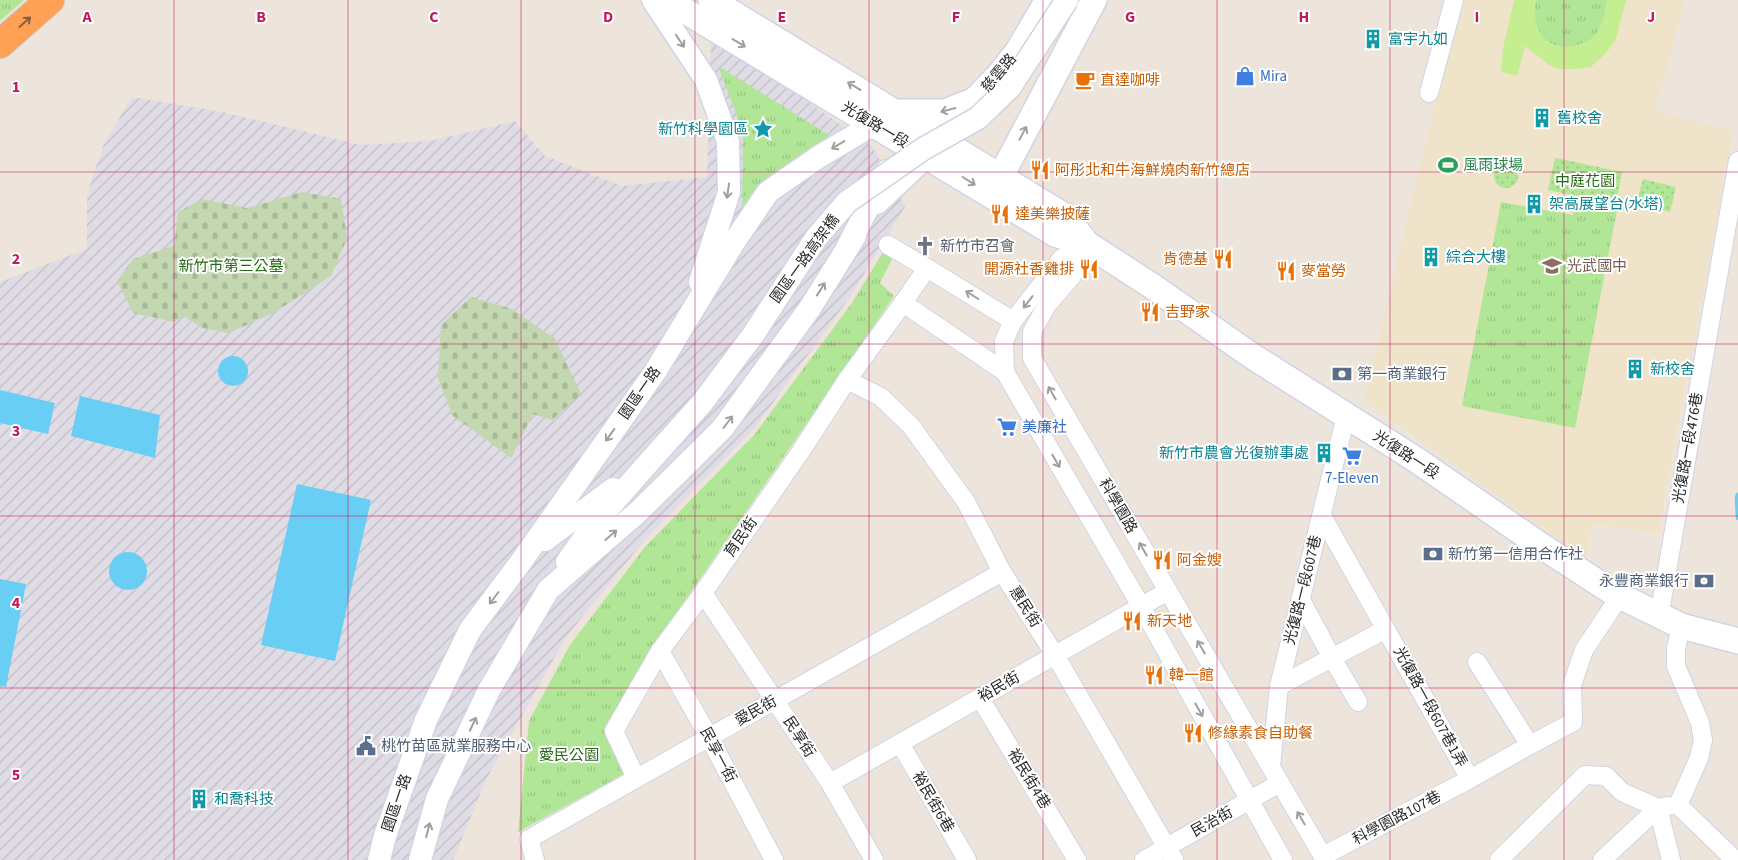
<svg xmlns="http://www.w3.org/2000/svg" width="1738" height="860" viewBox="0 0 1738 860" font-family="'Source Sans 3','Noto Sans TC',sans-serif">
<style>
.industrial{fill:url(#industrial-furrows)}
.education{fill:#efe3c9}
.grass{fill:url(#grass-tufts)}
.cemetery{fill:url(#cemetery-stones)}
.garden{fill:url(#garden-dots)}
.pitch{fill:#c5ee90}
.water{fill:#69cef4}
.lines{fill:none;stroke-linecap:round;stroke-linejoin:round}
.stream{stroke:#69cef4;stroke-width:4.5}
.minor-casing{stroke:#d0d4e4;stroke-width:20}
.tertiary-casing{stroke:#d0d4e4;stroke-width:25}
.secondary-casing{stroke:#d0d4e4;stroke-width:28}
.motorway-casing{stroke:#c8c8c8;stroke-width:30}
.minor{stroke:#fff;stroke-width:18}
.tertiary{stroke:#fff;stroke-width:22}
.secondary{stroke:#fff;stroke-width:25}
.motorway{stroke:#ffa054;stroke-width:28}
.tertiary-bridge-casing{stroke:#d0d4e4;stroke-width:25;stroke-linecap:butt}
.tertiary-bridge{stroke:#fff;stroke-width:22}
.oneway{stroke:#8a5f3d}
.oneway2{stroke:#9f9f9f}
.grid{fill:none;stroke:#c2185b;stroke-width:1;stroke-opacity:0.55}
.labels{text-anchor:middle;dominant-baseline:central;stroke-width:4;stroke-linejoin:round;paint-order:stroke}
.culture-label{font-size:15px;fill:#0d838f;stroke:#fff;text-anchor:start}
.street-label{font-size:15px;fill:#2a2a2a;stroke:#fff}
.shop-label{font-size:15px;fill:#366cbe;stroke:#fff;text-anchor:start}
.food-label{font-size:15px;fill:#c56008;stroke:#fff;text-anchor:start}
.leisure-label{font-size:15px;fill:#27864d;stroke:#fff;text-anchor:start}
.park-label{font-size:15px;fill:#276a16;stroke:#fff}
.worship-label{font-size:15px;fill:#5b616d;stroke:#fff;text-anchor:start}
.education-label{font-size:15px;fill:#785e54;stroke:#fff;text-anchor:start}
.service-label{font-size:15px;fill:#4e5e75;stroke:#fff;text-anchor:start}
.grid-label{font-size:16px;text-anchor:middle;font-weight:bold;fill:#c2185b;stroke:#fff;stroke-width:4;stroke-linejoin:round;paint-order:stroke}
</style>
<defs>
<pattern id="industrial-furrows" width="10" height="10" patternUnits="userSpaceOnUse" patternTransform="scale(1.25)"><rect width="10" height="10" fill="#dfdce5"/><path d="M-1 1l2-2M0 10L10 0M9 11l2-2" fill="none" stroke="#c0bdc5"/></pattern>
<pattern id="grass-tufts" width="24" height="20" patternUnits="userSpaceOnUse" patternTransform="scale(1.25)"><rect width="24" height="20" fill="#b0e695"/><path d="M3 7l-1-3M5 7V3M7 7l1-3M15 17l-1-3M17 17v-4M19 17l1-3" fill="none" stroke="#98c581"/></pattern>
<pattern id="cemetery-stones" width="16" height="16" patternUnits="userSpaceOnUse" patternTransform="scale(1.25)"><rect width="16" height="16" fill="#c3d7b1"/><path d="M2 7V4a2 2 0 0 1 4 0v3zM10 15v-3a2 2 0 0 1 4 0v3z" fill="#a8b998"/></pattern>
<pattern id="garden-dots" width="8" height="8" patternUnits="userSpaceOnUse" patternTransform="scale(1.25)"><rect width="8" height="8" fill="#b0e695"/><path d="M2 2h.1M6 6h.1" fill="none" stroke="#98c581" stroke-width="1.8" stroke-linecap="round"/></pattern>
</defs>
<rect width="100%" height="100%" fill="#ede5db"/>
<path class="industrial" d="M711 35 872 146 905 207 848 300 753 430 644 541 566 637 487 778 453 860H0V282L87 249V194L104 144 132 97 222 112 361 145 430 141 515 121 545 156 622 186 707 177Z"/>
<path class="education" d="M1461 0H1685L1655 111 1733 131 1658 534 1592 523 1585 557 1364 401 1438 91Z"/>
<g class="grass">
<path d="M0 0H24L0 21Z"/>
<path d="M1536 0H1607C1605 10 1604 21 1599 30 1595 37 1588 42 1581 44 1550 56 1528 30 1536 0Z"/>
<path d="M718 66 829 135 768 182 742 218 743 132Z"/>
<path d="M1501 202 1573 215 1575 202 1617 210 1575 428 1462 406Z"/>
<path d="M883 252 892 259 880 283 894 296 653 647 605 731 624 774 518 832 529 721 570 645 645 547 754 435 852 303Z"/>
</g>
<g class="cemetery">
<path d="M302 192 341 199 347 238 331 276 275 312 229 333 202 328 184 316 174 322 133 313 117 281 133 259 174 246 178 212 202 199 247 208Z"/>
<path d="M471 297 512 309 555 339 581 394 552 420 533 414 511 458 452 415 438 378 441 325Z"/>
</g>
<g class="garden">
<path d="M1555 158 1622 172 1616 204 1548 190Z"/>
<circle cx="1506" cy="176" r="12"/>
<path d="M1643 179 1676 187 1670 212 1636 203Z"/>
</g>
<path class="pitch" d="M1514 0H1536C1528 30 1550 56 1581 44 1588 42 1595 37 1599 30 1604 21 1605 10 1607 0H1626L1616 39 1607 52 1591 67 1576 69H1560L1549 65 1525 46 1517 76 1501 72 1503 49Z"/>
<g class="water">
<circle cx="233" cy="371" r="15"/>
<path d="M0 390 55 403 48 434 0 423Z"/>
<path d="M80 396 160 415 155 458 71 436Z"/>
<path d="M297 484 371 500 335 661 261 645Z"/>
<circle cx="128" cy="571" r="19"/>
<path d="M0 579 26 584 6 687 0 686Z"/>
</g>
<g class="lines">
<path class="stream" d="M1738 495 1737 497 1738 518"/>
<defs>
<g id="minor">
<path d="M1429 93 1454 0"/>
<path d="M1087 244 1062 258 1013 321 1004 341 1005 372 1141 606 1283 860"/>
<path d="M1087 244 1072 276 1047 305 1032 332V358L1325 860"/>
<path d="M888 245 927 268"/>
<path d="M1005 372 903 303 927 268 1013 321"/>
<path d="M847 380 881 397 911 426 966 502 1002 572 1055 655 1174 860"/>
<path d="M1322 516 1470 779 1530 745 1477 662"/>
<path d="M703 593 830 783 874 860"/>
<path d="M1301 600 1332 658 1358 702"/>
<path d="M1659 617 1738 161"/>
<path d="M660 651 709 737 774 860"/>
<path d="M1279 686 1386 629"/>
<path d="M980 698 1077 860"/>
<path d="M900 743 967 860"/>
<path d="M1530 745 1573 722 1572 685 1584 650 1620 596"/>
<path d="M1271 766 1279 686 1346 416"/>
<path d="M636 778 614 731 660 651 703 593 801 451 847 380 903 303"/>
<path d="M830 783 1168 591"/>
<path d="M1678 805 1699 758 1703 740 1700 723 1676 666V649L1681 626"/>
<path d="M1678 805 1735 860"/>
<path d="M1323 856 1470 779"/>
<path d="M535 860 529 839 1002 572"/>
<path d="M1144 860 1280 783"/>
<path d="M1499 860 1585 775 1606 776 1622 792 1658 808 1671 860"/>
<path d="M1602 860 1658 808 1668 806"/>
</g>
<g id="tertiary">
<path d="M653 0 706 80 728 141 729 192 700 282"/>
<path d="M877 203 927 156"/>
<path d="M847 248 887 171"/>
<path d="M545 540 613 489"/>
<path d="M567 562 591 528 650 461"/>
<path d="M379 860 385 836 426 720 470 630 523 559 655 372 734 242 768 192 820 156 886 117"/>
<path d="M420 860 437 799 489 690 548 590 638 512 722 429 810 308 855 236"/>
</g>
<g id="secondary">
<path d="M667 0 1055 234 1087 244 1152 286 1252 356 1415 459 1537 543 1614 593 1681 626 1738 641"/>
<path d="M711 0 1066 217 1087 244"/>
<path d="M897 112H945L975 100 1000 74 1018 51 1048 0"/>
<path d="M1001 176 1094 0"/>
</g>
<path id="motorway" d="M0 44 50 0"/>
</defs>
<use href="#minor" class="minor-casing"/>
<use href="#tertiary" class="tertiary-casing"/>
<use href="#secondary" class="secondary-casing"/>
<use href="#motorway" class="motorway-casing"/>
<use href="#minor" class="minor"/>
<use href="#tertiary" class="tertiary"/>
<use href="#secondary" class="secondary"/>
<use href="#motorway" class="motorway"/>
<defs>
<path id="tertiary-bridge" d="M650 461 702 403 753 335 816 238 847 202 923 149 978 118 1010 87 1067 0"/>
</defs>
<use href="#tertiary-bridge" class="tertiary-bridge-casing"/>
<use href="#tertiary-bridge" class="tertiary-bridge"/>
</g>
<defs><path id="oneway-shaft" d="M-6 0H5M1.5-3L5.5 0L1.5 3" fill="none" stroke-width="1.6" stroke-linecap="round" stroke-linejoin="round" transform="scale(1.25)"/></defs>
<use class="oneway" href="#oneway-shaft" transform="translate(25 22) rotate(-42)"/>
<g class="oneway2">
<use href="#oneway-shaft" transform="translate(680 41) rotate(56)"/>
<use href="#oneway-shaft" transform="translate(739 43) rotate(31)"/>
<use href="#oneway-shaft" transform="translate(854 86) rotate(-149)"/>
<use href="#oneway-shaft" transform="translate(948 110) rotate(165)"/>
<use href="#oneway-shaft" transform="translate(1023 133) rotate(-62)"/>
<use href="#oneway-shaft" transform="translate(838 145) rotate(149)"/>
<use href="#oneway-shaft" transform="translate(969 181) rotate(32)"/>
<use href="#oneway-shaft" transform="translate(728 191) rotate(98)"/>
<use href="#oneway-shaft" transform="translate(821 289) rotate(-58)"/>
<use href="#oneway-shaft" transform="translate(972 295) rotate(-148)"/>
<use href="#oneway-shaft" transform="translate(1028 302) rotate(128)"/>
<use href="#oneway-shaft" transform="translate(1052 393) rotate(-120)"/>
<use href="#oneway-shaft" transform="translate(728 422) rotate(-53)"/>
<use href="#oneway-shaft" transform="translate(610 435) rotate(126)"/>
<use href="#oneway-shaft" transform="translate(1056 461) rotate(60)"/>
<use href="#oneway-shaft" transform="translate(611 535) rotate(-41)"/>
<use href="#oneway-shaft" transform="translate(1143 549) rotate(-120)"/>
<use href="#oneway-shaft" transform="translate(494 598) rotate(127)"/>
<use href="#oneway-shaft" transform="translate(1201 647) rotate(-120)"/>
<use href="#oneway-shaft" transform="translate(1199 710) rotate(61)"/>
<use href="#oneway-shaft" transform="translate(473 724) rotate(-65)"/>
<use href="#oneway-shaft" transform="translate(1301 818) rotate(-120)"/>
<use href="#oneway-shaft" transform="translate(428 830) rotate(-75)"/>
</g>
<path class="grid" d="M174 0V860M348 0V860M521 0V860M695 0V860M869 0V860M1043 0V860M1217 0V860M1390 0V860M1564 0V860M0 172H1738M0 344H1738M0 516H1738M0 688H1738"/>
<defs>
<symbol id="building-bare" viewBox="-9 -9 18 18"><path d="M-4-6H4V6H1V3H-1V6H-4ZM-2.5-4.3h1.7v1.8h-1.7ZM.8-4.3h1.7v1.8H.8ZM-2.5-1h1.7V.8h-1.7ZM.8-1h1.7V.8H.8Z" fill="#0f9aa8" stroke="#fff" stroke-width="2.5" paint-order="stroke"/></symbol>
<symbol id="shop-bare" viewBox="-9 -9 18 18"><path d="M-5-2.5h2.3a2.7 3.5 0 0 1 5.4 0H5L5.5 6h-11ZM-1.5-2.5h3a1.5 2.3 0 0 0-3 0Z" fill="#3f7fe0" stroke="#fff" stroke-width="2.5" paint-order="stroke"/></symbol>
<symbol id="cafe-bare" viewBox="-9 -9 18 18"><path d="M-5.5-4.5H6V0H3Q3 3.5 0 3.5H-2.5Q-5.5 3.5-5.5 0ZM3-3.2v2h1.7v-2ZM-6 4.5H4V6H-6Z" fill="#e8710a" stroke="#fff" stroke-width="2.5" paint-order="stroke"/></symbol>
<symbol id="sight-bare" viewBox="-9 -9 18 18"><path d="M0-6L1.8-2.2L6-1.7L2.9 1.2L3.7 5.4L0 3.3L-3.7 5.4L-2.9 1.2L-6-1.7L-1.8-2.2Z" fill="#0f9aa8" stroke="#fff" stroke-width="2.5" paint-order="stroke"/></symbol>
<symbol id="stadium-bare" viewBox="-9 -9 18 18"><path d="M0-5a6.5 5 0 1 0 0 10a6.5 5 0 1 0 0-10ZM-3.5-1.8h7v3.6h-7Z" fill="#2e9e5b" stroke="#fff" stroke-width="2.5" paint-order="stroke"/></symbol>
<symbol id="restaurant-bare" viewBox="-9 -9 18 18"><path d="M-5-6h1v4h1v-4h1v4h1v-4h1v5L-1.5 .5V6h-2V.5L-5-1ZM5-6V6H3V1.5H1.5Q1.5-4 5-6Z" fill="#e8710a" stroke="#fff" stroke-width="2.5" paint-order="stroke"/></symbol>
<symbol id="church-bare" viewBox="-9 -9 18 18"><path d="M-1.2-6h2.4v3.5h3.3v2.4h-3.3V6h-2.4V-.1h-3.3v-2.4h3.3Z" fill="#6b7280" stroke="#fff" stroke-width="2.5" paint-order="stroke"/></symbol>
<symbol id="school-bare" viewBox="-9 -9 18 18"><path d="M0-5L7-2L0 1L-7-2ZM-4 1L0 2.5L4 1V4Q0 6-4 4Z" fill="#8d6e63" stroke="#fff" stroke-width="2.5" paint-order="stroke"/></symbol>
<symbol id="bank-bare" viewBox="-9 -9 18 18"><path d="M-6-4H6V4H-6ZM0-2.3a2.3 2.3 0 1 0 0 4.6a2.3 2.3 0 1 0 0-4.6Z" fill="#5c6f8a" stroke="#fff" stroke-width="2.5" paint-order="stroke"/></symbol>
<symbol id="supermarket-bare" viewBox="-9 -9 18 18"><path d="M-6-5.5h2.5l.6 2H6L4.5 2H-2.5L-4.4-4H-6ZM-1.5 3.2a1.3 1.3 0 1 0 .1 0ZM3 3.2a1.3 1.3 0 1 0 .1 0Z" fill="#3f7fe0" stroke="#fff" stroke-width="2.5" paint-order="stroke"/></symbol>
<symbol id="civic-bare" viewBox="-9 -9 18 18"><path d="M-.6-6.5H3V-4.5H.6V-3L4-1V1h2V6H-6V1h2V-1L-.6-3ZM-1.2 2.5V6h2.4V2.5Z" fill="#5c6f8a" stroke="#fff" stroke-width="2.5" paint-order="stroke"/></symbol>
</defs>
<g fill-rule="evenodd">
<use href="#building-bare" x="1359" y="25" width="28" height="28"/>
<use href="#shop-bare" x="1231" y="62" width="28" height="28"/>
<use href="#cafe-bare" x="1071" y="66" width="28" height="28"/>
<use href="#building-bare" x="1528" y="104" width="28" height="28"/>
<use href="#sight-bare" x="749" y="115" width="28" height="28"/>
<use href="#stadium-bare" x="1434" y="151" width="28" height="28"/>
<use href="#restaurant-bare" x="1026" y="156" width="28" height="28"/>
<use href="#building-bare" x="1520" y="190" width="28" height="28"/>
<use href="#restaurant-bare" x="986" y="200" width="28" height="28"/>
<use href="#church-bare" x="911" y="232" width="28" height="28"/>
<use href="#building-bare" x="1417" y="243" width="28" height="28"/>
<use href="#restaurant-bare" x="1209" y="245" width="28" height="28"/>
<use href="#school-bare" x="1538" y="252" width="28" height="28"/>
<use href="#restaurant-bare" x="1075" y="255" width="28" height="28"/>
<use href="#restaurant-bare" x="1272" y="257" width="28" height="28"/>
<use href="#restaurant-bare" x="1136" y="298" width="28" height="28"/>
<use href="#building-bare" x="1621" y="355" width="28" height="28"/>
<use href="#bank-bare" x="1328" y="360" width="28" height="28"/>
<use href="#supermarket-bare" x="993" y="413" width="28" height="28"/>
<use href="#building-bare" x="1310" y="439" width="28" height="28"/>
<use href="#supermarket-bare" x="1338" y="442" width="28" height="28"/>
<use href="#bank-bare" x="1419" y="540" width="28" height="28"/>
<use href="#restaurant-bare" x="1148" y="546" width="28" height="28"/>
<use href="#bank-bare" x="1690" y="567" width="28" height="28"/>
<use href="#restaurant-bare" x="1118" y="607" width="28" height="28"/>
<use href="#restaurant-bare" x="1140" y="661" width="28" height="28"/>
<use href="#restaurant-bare" x="1179" y="719" width="28" height="28"/>
<use href="#civic-bare" x="352" y="732" width="28" height="28"/>
<use href="#building-bare" x="185" y="785" width="28" height="28"/>
</g>
<g class="labels">
<g class="culture-label">
<text x="1388" y="39">富宇九如</text>
<text x="1557" y="118">舊校舍</text>
<text x="748" y="129" text-anchor="end">新竹科學園區</text>
<text x="1549" y="204">架高展望台(水塔)</text>
<text x="1446" y="257">綜合大樓</text>
<text x="1650" y="369">新校舍</text>
<text x="1309" y="453" text-anchor="end">新竹市農會光復辦事處</text>
<text x="214" y="799">和喬科技</text>
</g>
<g class="street-label">
<text transform="translate(999 73) rotate(-50)">慈雲路</text>
<text transform="translate(875 125) rotate(31)">光復路一段</text>
<text transform="translate(805 259) rotate(-54)">園區一路高架橋</text>
<text transform="translate(640 393) rotate(-55)">園區一路</text>
<text transform="translate(1688 448) rotate(-80)">光復路一段476巷</text>
<text transform="translate(1406 455) rotate(33)">光復路一段</text>
<text transform="translate(1118 506) rotate(60)">科學園路</text>
<text transform="translate(741 537) rotate(-55)">育民街</text>
<text transform="translate(1303 590) rotate(-76)">光復路一段607巷</text>
<text transform="translate(1025 607) rotate(58)">惠民街</text>
<text transform="translate(999 687) rotate(-30)">裕民街</text>
<text transform="translate(1430 707) rotate(61)">光復路一段607巷1弄</text>
<text transform="translate(756 711) rotate(-29)">愛民街</text>
<text transform="translate(799 737) rotate(57)">民享街</text>
<text transform="translate(718 755) rotate(62)">民享一街</text>
<text transform="translate(1029 779) rotate(59)">裕民街4巷</text>
<text transform="translate(933 802) rotate(60)">裕民街6巷</text>
<text transform="translate(397 803) rotate(-71)">園區一路</text>
<text transform="translate(1397 818) rotate(-28)">科學園路107巷</text>
<text transform="translate(1212 822) rotate(-29)">民治街</text>
</g>
<g class="shop-label">
<text x="1260" y="76">Mira</text>
<text x="1022" y="427">美廉社</text>
<text x="1352" y="478" text-anchor="middle">7-Eleven</text>
</g>
<g class="food-label">
<text x="1100" y="80">直達咖啡</text>
<text x="1055" y="170">阿彤北和牛海鮮燒肉新竹總店</text>
<text x="1015" y="214">達美樂披薩</text>
<text x="1208" y="259" text-anchor="end">肯德基</text>
<text x="1074" y="269" text-anchor="end">開源社香雞排</text>
<text x="1301" y="271">麥當勞</text>
<text x="1165" y="312">吉野家</text>
<text x="1177" y="560">阿金嫂</text>
<text x="1147" y="621">新天地</text>
<text x="1169" y="675">韓一館</text>
<text x="1208" y="733">修緣素食自助餐</text>
</g>
<g class="leisure-label">
<text x="1463" y="165">風雨球場</text>
</g>
<g class="park-label">
<text x="1585" y="181">中庭花園</text>
<text x="231" y="266">新竹市第三公墓</text>
<text x="569" y="755">愛民公園</text>
</g>
<g class="worship-label">
<text x="940" y="246">新竹市召會</text>
</g>
<g class="education-label">
<text x="1567" y="266">光武國中</text>
</g>
<g class="service-label">
<text x="1357" y="374">第一商業銀行</text>
<text x="1448" y="554">新竹第一信用合作社</text>
<text x="1689" y="581" text-anchor="end">永豐商業銀行</text>
<text x="381" y="746">桃竹苗區就業服務中心</text>
</g>
</g>
<g class="grid-label">
<text x="87" y="22">A</text>
<text x="261" y="22">B</text>
<text x="434" y="22">C</text>
<text x="608" y="22">D</text>
<text x="782" y="22">E</text>
<text x="956" y="22">F</text>
<text x="1130" y="22">G</text>
<text x="1304" y="22">H</text>
<text x="1477" y="22">I</text>
<text x="1651" y="22">J</text>
<text x="16" y="92">1</text>
<text x="16" y="264">2</text>
<text x="16" y="436">3</text>
<text x="16" y="608">4</text>
<text x="16" y="780">5</text>
</g>
</svg>
